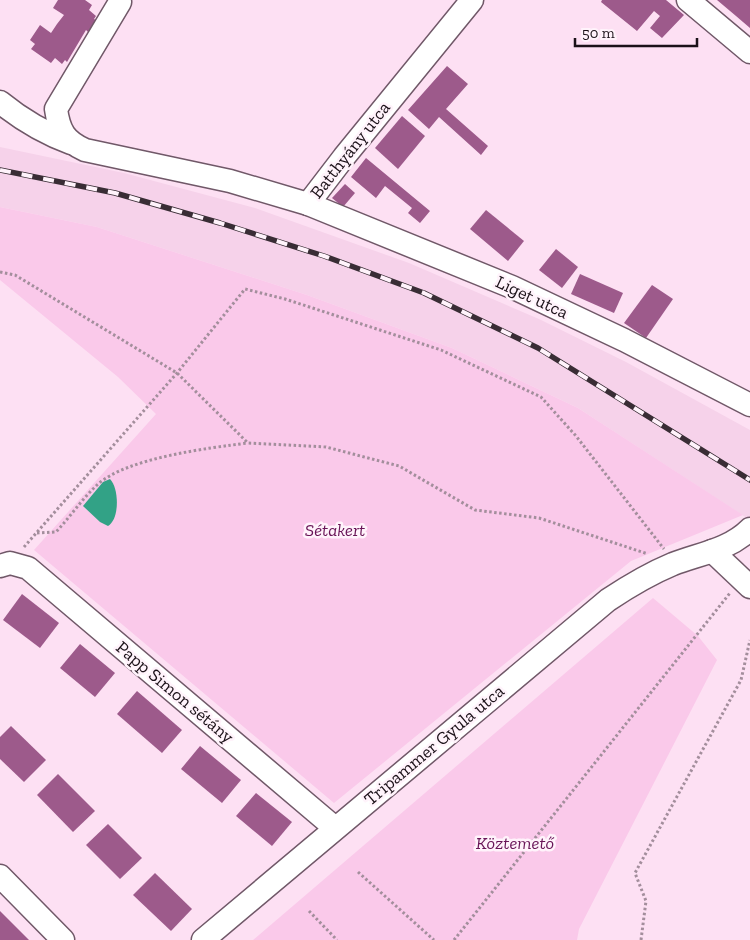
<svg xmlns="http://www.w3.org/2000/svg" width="750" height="940" viewBox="0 0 750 940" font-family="'Zilla Slab',serif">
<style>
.built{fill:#f6d2ea}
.green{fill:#fac9ea}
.water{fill:#32a286}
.building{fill:#9d5a8b}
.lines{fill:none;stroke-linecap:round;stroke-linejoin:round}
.minor-casing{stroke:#705868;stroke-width:25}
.path{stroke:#a38e9c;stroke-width:3;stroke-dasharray:2.5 2.5;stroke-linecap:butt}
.minor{stroke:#fff;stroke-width:22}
.rail-casing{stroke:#392d35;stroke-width:5.5}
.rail{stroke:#fff3fb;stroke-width:4;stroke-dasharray:11;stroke-linecap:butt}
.labels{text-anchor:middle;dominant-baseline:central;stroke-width:5;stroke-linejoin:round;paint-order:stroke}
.street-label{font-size:18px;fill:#1b1118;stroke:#fff3fb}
.park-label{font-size:18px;font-style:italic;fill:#681457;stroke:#fff3fb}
</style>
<rect width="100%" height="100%" fill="#fde0f3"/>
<path class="built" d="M0 147 124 173 255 208 409 263 539 319 626 362 750 430V520L578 408 452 348 307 295 97 227 0 207Z"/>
<g class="green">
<path d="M0 207 97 227 307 295 452 348 578 408 743 515 631 561 334 803 34 550 156 414 118 377 0 280Z"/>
<path d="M653 598 698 636 717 660 579 929 577 940H253Z"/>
</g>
<path class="water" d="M110 479C119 488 120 519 108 526L100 522 83 506 103 482Z"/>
<g class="building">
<path d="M58 0H85L92 5 89 10 96 16 94 19 96 20 88 32 86 30 67 62 65 60 62 64 55 58 51 63 31 49 35 44 30 40 40 25 51 33 57 24 64 15 53 8Z"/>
<path d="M602 0H666L684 15 662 38 650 28 660 16 654 11 637 31 601 2Z"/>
<path d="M717 0H750V28L736 16Z"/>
<path d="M447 66 468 84 446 109 488 146 481 155 439 117 429 129 408 110Z"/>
<path d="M402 116 425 136 398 169 375 148Z"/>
<path d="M366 158 430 211 420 223 408 213 412 208 385 186 376 198 351 177Z"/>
<path d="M345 184 355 193 343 207 332 198Z"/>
<path d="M486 210 524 241 508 261 470 229Z"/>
<path d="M556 249 578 267 562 288 539 270Z"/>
<path d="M580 274 623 293 614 313 571 294Z"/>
<path d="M652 285 673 299 646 338 624 323Z"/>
<path d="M22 594 59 623 40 648 3 620Z"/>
<path d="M80 644 115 673 95 697 60 668Z"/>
<path d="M137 691 182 730 162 753 117 714Z"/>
<path d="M11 726 46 760 24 782 0 759V737Z"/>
<path d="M200 746 241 780 222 803 181 769Z"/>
<path d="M58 774 95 811 73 832 37 795Z"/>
<path d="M256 793 292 822 272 846 236 816Z"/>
<path d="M108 824 142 858 120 879 86 845Z"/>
<path d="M155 873 192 909 171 931 133 895Z"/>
<path d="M0 911 29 940H0Z"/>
</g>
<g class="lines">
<defs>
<g id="minor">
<path d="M688 0 750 52"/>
<path d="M120 2 56 109C59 131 65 141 85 150L230 181 308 204 512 287 624 340 750 405"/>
<path d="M0 102C22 120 44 133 71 143"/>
<path d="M308 204 344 157 472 0"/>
<path d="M712 551 750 587"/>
<path d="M0 566 10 563 28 568 335 828"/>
<path d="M0 876 63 940"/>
<path d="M203 940 608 600C629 586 649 574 673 564 699 554 729 550 750 529"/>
</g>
</defs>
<use href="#minor" class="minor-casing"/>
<g class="path">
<path d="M0 272 15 275 177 373 248 443 326 447 399 466 475 510 539 518 648 554"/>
<path d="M37 533 56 532C70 517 82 499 97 485 126 458 208 448 248 443"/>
<path d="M24 547 177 373 245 289 285 299 441 350 541 397 576 436 664 549"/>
<path d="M358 872 434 940"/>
<path d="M309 911 337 940"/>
<path d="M454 940 730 593"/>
<path d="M641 940 646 901 635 873 741 680 750 640"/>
</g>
<use href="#minor" class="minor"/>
<defs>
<path id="rail" d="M0 170 115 193 220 223 324 256 424 293 538 348 750 480"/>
</defs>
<use href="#rail" class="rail-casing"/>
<use href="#rail" class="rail"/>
</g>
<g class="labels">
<g class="street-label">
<text transform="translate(350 150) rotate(-52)">Batthyány utca</text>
<text transform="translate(532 297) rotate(25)">Liget utca</text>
<text transform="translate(175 692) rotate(40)">Papp Simon sétány</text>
<text transform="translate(434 745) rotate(-40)">Tripammer Gyula utca</text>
</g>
<g class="park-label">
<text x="335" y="530">Sétakert</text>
<text x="515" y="843">Köztemető</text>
</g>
</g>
<path d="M575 38v8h122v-8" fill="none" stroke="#1b1118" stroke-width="2.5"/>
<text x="582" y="38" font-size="15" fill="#1b1118" stroke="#fff3fb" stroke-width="4" paint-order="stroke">50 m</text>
</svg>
